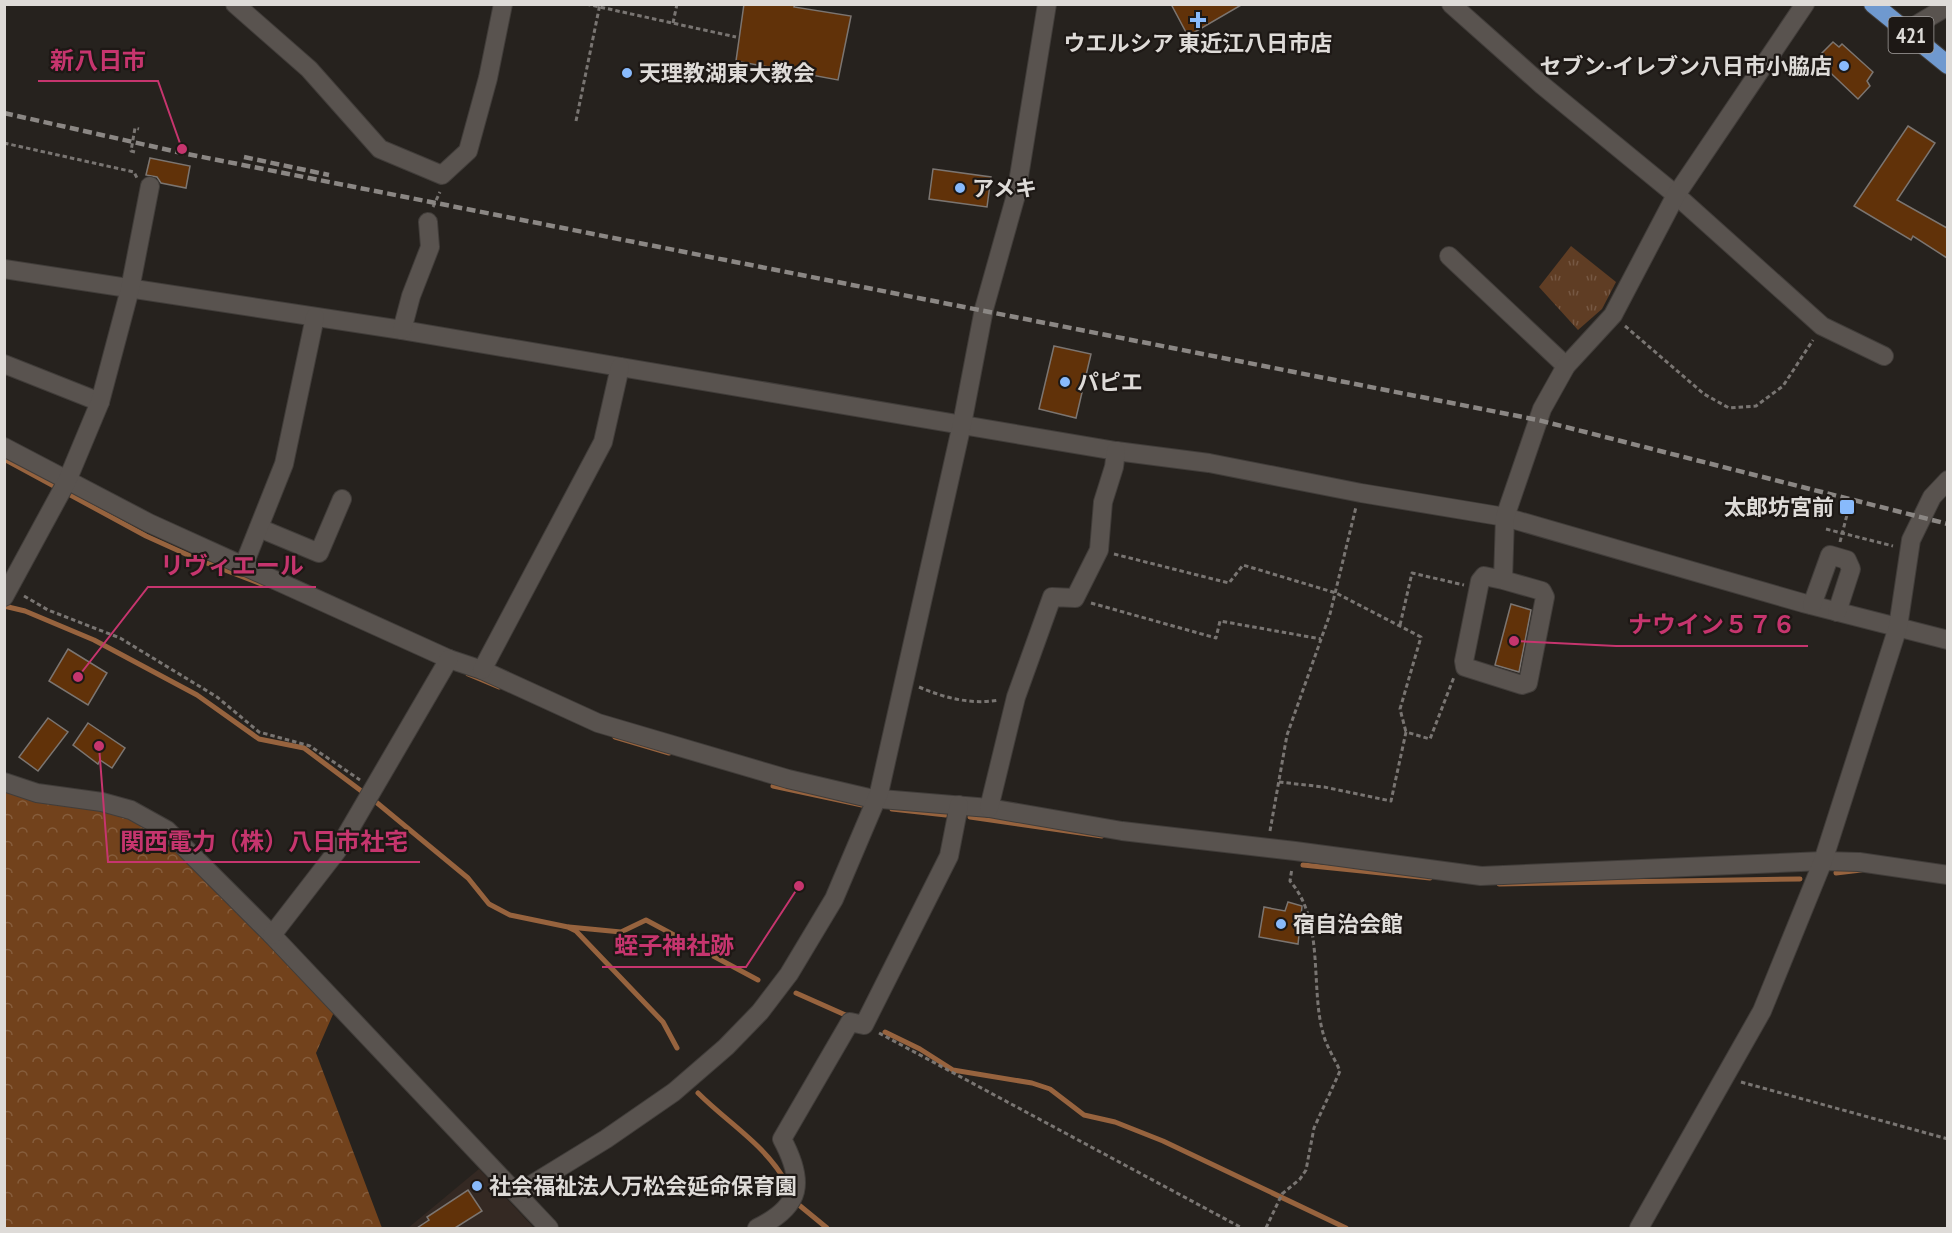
<svg xmlns="http://www.w3.org/2000/svg" width="1952" height="1233" viewBox="0 0 1952 1233" font-family="'PT Sans Narrow','Noto Sans JP',sans-serif">
<style>
.built{fill:#342923}
.grass{fill:url(#grass-tufts)}
.forest{fill:url(#forest-crowns)}
.lines{fill:none;stroke-linecap:round;stroke-linejoin:round}
.stream{stroke:#97633e;stroke-width:5}
.building{fill:#613209;stroke:#7b7571;stroke-width:1.5}
.minor-casing{stroke:#413d3a;stroke-width:20}
.highway-casing{stroke:#413d3a;stroke-width:20}
.path{stroke:#797572;stroke-width:3;stroke-dasharray:4.5 3;stroke-linecap:butt}
.minor{stroke:#59534f;stroke-width:18}
.highway{stroke:#6f99cf;stroke-width:18}
.rail{stroke:#8b8784;stroke-width:4.5;stroke-dasharray:9 4.5;stroke-linecap:butt}
.poi-dot{fill:#88bafc;stroke:#1d1815;stroke-width:2}
.labels{text-anchor:middle;dominant-baseline:central;stroke-width:4.5;stroke-linejoin:round;paint-order:stroke}
.shield{fill:#1d1815;stroke:#a4a09e;stroke-width:1.5}
.shield-label{font-size:21px;font-weight:bold;fill:#dedbd8}
.poi-label{font-size:22px;font-weight:bold;fill:#dedbd8;stroke:#1d1815;text-anchor:start}
.leader{fill:none;stroke:#c6356e;stroke-width:2}
.callout-dot{fill:#c6356e;stroke:#1d1815;stroke-width:2}
.callout-label{font-size:24px;text-anchor:middle;font-weight:bold;fill:#c6356e;stroke:#1d1815;stroke-width:4.5;stroke-linejoin:round;paint-order:stroke}
</style>
<defs>
<pattern id="grass-tufts" width="24" height="20" patternUnits="userSpaceOnUse" patternTransform="scale(1.5)"><rect width="24" height="20" fill="#5f3d24"/><path d="M3 7l-1-3M5 7V3M7 7l1-3M15 17l-1-3M17 17v-4M19 17l1-3" fill="none" stroke="#765843"/></pattern>
<pattern id="forest-crowns" width="20" height="18" patternUnits="userSpaceOnUse" patternTransform="scale(1.5)"><rect width="20" height="18" fill="#72421c"/><path d="M2 6a3 3 0 1 1 6 0M12 15a3 3 0 1 1 6 0" fill="none" stroke="#865d3c"/></pattern>
</defs>
<rect width="100%" height="100%" fill="#26221e"/>
<path class="built" d="M479 1169 534 1228H408Z"/>
<path class="grass" d="M1571 246 1616 282 1602 309 1578 330 1539 287Z"/>
<path class="forest" d="M5 792 125 814 188 861 334 1012 316 1053 382 1228H5Z"/>
<g class="lines">
<g class="stream">
<path d="M4 459 146 536 199 560 264 585"/>
<path d="M4 606 25 611 94 640 197 695 259 739 304 748 376 802 468 878 489 904 510 915 568 927 576 931 663 1022 677 1048"/>
<path d="M468 674 499 687"/>
<path d="M615 737 669 753"/>
<path d="M773 786 862 805"/>
<path d="M892 809 946 815"/>
<path d="M970 817 1102 836"/>
<path d="M1303 865 1430 878"/>
<path d="M1836 873 1861 870"/>
<path d="M1499 884 1800 879"/>
<path d="M569 927 621 932 646 920 758 980"/>
<path d="M796 993 850 1017"/>
<path d="M885 1032 920 1049 953 1070 1032 1083 1050 1089 1084 1115 1115 1122 1163 1141 1346 1228"/>
<path d="M698 1093C729 1124 766 1145 787 1184"/>
<path d="M799 1205 827 1228"/>
</g>
</g>
<g class="building">
<path d="M744 4H795L794 7 851 16 838 80 736 61Z"/>
<path d="M1171 4H1243L1188 36Z"/>
<path d="M1833 42 1839 47 1842 44 1873 72 1867 81 1870 86 1858 99 1816 59Z"/>
<path d="M1908 126 1935 143 1897 200 1947 228V258L1913 236 1911 240 1854 206Z"/>
<path d="M150 158 190 166 186 188 161 183 157 177 146 175Z"/>
<path d="M933 169 991 177 987 207 929 199Z"/>
<path d="M1054 346 1091 354 1076 418 1039 409Z"/>
<path d="M1511 604 1531 610 1519 672 1495 665Z"/>
<path d="M68 649 107 673 88 705 49 681Z"/>
<path d="M48 718 68 732 38 771 19 757Z"/>
<path d="M88 723 125 748 112 768 100 760 98 764 73 745Z"/>
<path d="M1288 902 1302 906 1298 944 1259 937 1264 907 1285 911Z"/>
<path d="M468 1190 482 1211 455 1228H417L429 1220 427 1217Z"/>
</g>
<g class="lines">
<defs>
<g id="minor">
<path d="M235 4 309 69 380 149 442 175 468 151 488 78 503 4"/>
<path d="M1451 4 1542 85 1676 195 1822 326 1884 356"/>
<path d="M1906 31 1948 6"/>
<path d="M1449 256 1566 366"/>
<path d="M4 269 402 330 1116 451 1209 463 1361 493 1505 517 1803 603 1948 640"/>
<path d="M402 330 411 296 430 247 428 222"/>
<path d="M4 364 100 402"/>
<path d="M4 447 149 523 449 659 482 670 598 723 788 779 869 798 989 808 1122 831 1295 851 1481 876 1823 861 1859 862 1948 875"/>
<path d="M259 528 319 553 342 499"/>
<path d="M243 567 284 464 315 317"/>
<path d="M1503 580 1484 576 1480 581 1464 661 1465 667 1522 685 1528 683 1545 597 1542 591 1503 580 1505 517 1542 409 1566 366 1613 315 1676 195 1805 4"/>
<path d="M4 597 67 481 100 402 130 289 150 186"/>
<path d="M1812 605 1830 555 1847 560 1851 569 1837 612"/>
<path d="M482 670 603 442 620 367"/>
<path d="M4 782 37 793 102 802 131 810 167 830 272 935 549 1228"/>
<path d="M989 808 1016 697 1052 597 1075 598 1099 550 1103 502 1114 467 1116 451"/>
<path d="M272 935 337 851 449 659"/>
<path d="M518 1193 606 1139 674 1092 726 1047 760 1012 789 974 834 899 879 793 962 424 984 309 1016 195 1047 4"/>
<path d="M757 1228C802 1206 805 1182 782 1139L850 1022 864 1025 949 856 959 805"/>
<path d="M1639 1228 1762 1011 1823 861 1898 627 1911 540 1932 497 1948 480"/>
</g>
<path id="highway" d="M1873 4 1948 65"/>
</defs>
<use href="#minor" class="minor-casing"/>
<use href="#highway" class="highway-casing"/>
<g class="path">
<path d="M586 4 736 37"/>
<path d="M673 23 677 4"/>
<path d="M576 121 600 4"/>
<path d="M4 143 134 172 137 178"/>
<path d="M135 152 131 151 135 128 139 129"/>
<path d="M433 207 440 192"/>
<path d="M1625 326 1704 394 1729 408 1756 406 1783 386 1813 340"/>
<path d="M1826 529 1893 546"/>
<path d="M1840 542 1848 511"/>
<path d="M1114 554 1229 583 1243 565 1336 593 1421 637 1400 709 1406 732"/>
<path d="M24 596 48 610 120 638 217 697 259 732 310 746 360 780"/>
<path d="M1091 603 1216 638 1220 621 1321 639"/>
<path d="M1400 625 1412 573 1464 585"/>
<path d="M919 687C945 698 971 705 999 700"/>
<path d="M1279 782 1324 787 1391 801 1406 732 1430 739 1454 677"/>
<path d="M1270 831 1287 735 1330 614 1356 507"/>
<path d="M879 1033 1242 1228"/>
<path d="M1741 1082 1948 1139"/>
<path d="M1266 1228 1282 1194 1300 1179 1306 1170 1314 1128 1340 1071C1335 1059 1326 1046 1323 1033 1310 987 1325 921 1290 881L1292 868"/>
</g>
<use href="#minor" class="minor"/>
<use href="#highway" class="highway"/>
<g class="rail">
<path d="M4 113 182 153 1538 420 1948 524"/>
<path d="M244 157 329 175"/>
</g>
</g>
<g class="poi-dot">
<path d="M1195 11h6v6h6v6h-6v6h-6v-6h-6v-6h6z"/>
<circle cx="1844" cy="66" r="6"/>
<circle cx="627" cy="73" r="6"/>
<circle cx="960" cy="188" r="6"/>
<circle cx="1065" cy="382" r="6"/>
<rect x="1839" y="499" width="16" height="16" rx="3"/>
<circle cx="1281" cy="924" r="6"/>
<circle cx="477" cy="1186" r="6"/>
</g>
<g class="labels">
<rect class="shield" x="1888.5" y="17" width="45" height="36" rx="4.5"/>
<g class="shield-label">
<text x="1911" y="35">421</text>
</g>
<g class="poi-label">
<text x="1198" y="43" text-anchor="middle">ウエルシア 東近江八日市店</text>
<text x="1832" y="66" text-anchor="end">セブン-イレブン八日市小脇店</text>
<text x="639" y="73">天理教湖東大教会</text>
<text x="972" y="188">アメキ</text>
<text x="1077" y="382">パピエ</text>
<text x="1834" y="507" text-anchor="end">太郎坊宮前</text>
<text x="1293" y="924">宿自治会館</text>
<text x="489" y="1186">社会福祉法人万松会延命保育園</text>
</g>
</g>
<path class="leader" d="M182 149L158 81H38M78 677L148 587H316M1514 641L1616 646H1808M99 746L108 862H420M799 886L746 967H602"/>
<g class="callout-dot">
<circle cx="182" cy="149" r="6"/>
<circle cx="78" cy="677" r="6"/>
<circle cx="1514" cy="641" r="6"/>
<circle cx="99" cy="746" r="6"/>
<circle cx="799" cy="886" r="6"/>
</g>
<g class="callout-label">
<text x="98" y="69">新八日市</text>
<text x="232" y="574">リヴィエール</text>
<text x="1712" y="633">ナウイン５７６</text>
<text x="264" y="850">関西電力（株）八日市社宅</text>
<text x="674" y="954">蛭子神社跡</text>
</g>
<rect width="1952" height="1233" fill="none" stroke="#dedbd8" stroke-width="12"/>
</svg>
